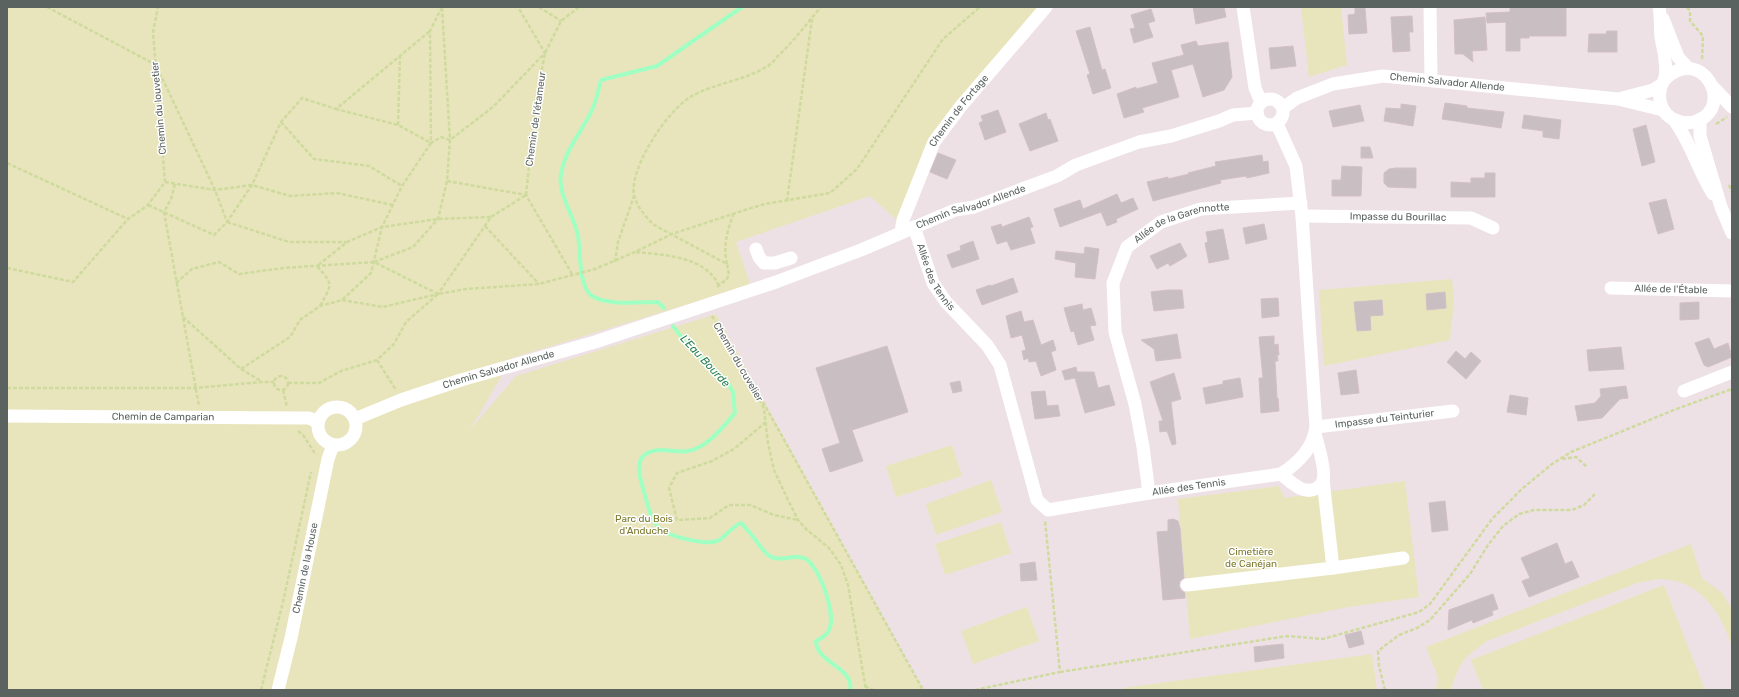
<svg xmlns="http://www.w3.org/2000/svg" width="1739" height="697" viewBox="0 0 1739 697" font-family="Rubik,sans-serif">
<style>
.green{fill:#e8e5bc}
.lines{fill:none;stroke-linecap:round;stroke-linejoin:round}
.stream{stroke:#a0ffc3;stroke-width:4}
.building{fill:#c9bec2;stroke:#d3bfc7}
.path{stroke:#cfda9e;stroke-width:2.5;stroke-dasharray:4 2;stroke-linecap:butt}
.minor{stroke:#fff;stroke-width:13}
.labels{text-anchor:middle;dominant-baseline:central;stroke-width:3;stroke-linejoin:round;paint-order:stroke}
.street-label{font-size:10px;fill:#5a635f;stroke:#fff}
.park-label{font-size:10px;fill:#7a782b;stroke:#fff}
.water-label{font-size:11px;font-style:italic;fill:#2a8051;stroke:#fff}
</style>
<rect width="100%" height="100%" fill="#eee1e5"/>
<g class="green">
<path d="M7 7H1046L961 106 897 220 870 196 736 242 750 284 705 299 512 358 470 430 516 376 716 314 923 690H7Z"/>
<path d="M1301 7H1341L1347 65 1309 77Z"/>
<path d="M1452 279 1454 301 1450 340 1324 366 1319 290Z"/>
<path d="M952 445 962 476 896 497 886 466Z"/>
<path d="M991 480 1002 512 936 535 926 504Z"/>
<path d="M1405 481 1419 597 1348 607 1190 639 1178 499 1279 486 1284 498Z"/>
<path d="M1001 522 1011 553 945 575 935 544Z"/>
<path d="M1691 544 1702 578 1722 593 1732 609V647C1721 612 1701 581 1662 579 1654 579 1645 582 1637 583L1487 641C1464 657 1459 663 1451 690H1436L1438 677 1426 647Z"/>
<path d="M1664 585 1705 690H1483L1471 660Z"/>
<path d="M1027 607 1039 641 973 664 961 631Z"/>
<path d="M1372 654 1377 690H1123V688Z"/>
</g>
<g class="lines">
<g class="stream">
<path d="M664 308 658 302C639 302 609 306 592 296 578 286 581 252 578 236 574 214 555 192 562 169 567 148 582 131 591 112 596 103 598 91 601 80L657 66 742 7"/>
<path d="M673 326 689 347 727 381 733 392 735 413C723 427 708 447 688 451 680 453 670 450 661 450 630 451 639 476 645 495 648 506 651 521 659 528 669 537 705 545 717 541 725 538 731 527 741 523 751 532 758 545 767 554 779 565 794 552 806 559 820 568 838 617 828 632 826 636 820 639 816 641 816 663 855 668 850 690"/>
</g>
</g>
<g class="building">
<path d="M1193 7H1224L1226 17 1196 24Z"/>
<path d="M1518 7 1566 8V36H1529V38H1520V51H1506V22L1487 23 1486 13 1510 12V8Z"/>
<path d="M1355 8H1365L1367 33 1349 34 1348 15 1355 14Z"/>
<path d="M1151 9 1155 21 1148 23 1153 37 1134 43 1130 29 1135 28 1131 15Z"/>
<path d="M1412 16 1413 32H1409L1410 51 1393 52 1391 17Z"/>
<path d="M1485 17 1487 50 1472 51 1473 62 1463 54H1455L1454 20Z"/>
<path d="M1090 27 1102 70 1105 69 1111 88 1093 94 1087 75 1090 74 1076 31Z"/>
<path d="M1607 31H1617V52H1588L1589 34H1606Z"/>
<path d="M1196 41 1198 46 1228 42 1232 77 1224 90 1203 97 1193 64 1171 70 1179 97 1142 108 1144 112 1124 118 1117 94 1136 87V89L1158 83 1152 63 1184 55 1181 45Z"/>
<path d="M1293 46 1296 66 1271 69 1269 48Z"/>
<path d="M1445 103 1467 106V108L1504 112 1501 128 1442 119Z"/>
<path d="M1401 104 1416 106 1413 126 1384 121 1386 108 1401 109Z"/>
<path d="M1360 105 1364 121 1333 127 1329 111Z"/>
<path d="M998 110 1006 132 985 140 979 123 983 121 981 116Z"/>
<path d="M1046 113 1048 120 1050 119 1058 141 1030 151 1019 124Z"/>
<path d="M1524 115 1561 120 1559 139 1543 137V131L1522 128Z"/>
<path d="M1646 125 1655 162 1642 166 1633 129Z"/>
<path d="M1361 147H1370L1373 158H1361Z"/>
<path d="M938 153 956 160 947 179 930 172Z"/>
<path d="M1262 155 1263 162 1268 161 1269 173 1247 178 1246 176 1220 180 1221 183 1153 201 1147 182 1168 177V179L1189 174 1188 173 1216 166 1215 162Z"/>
<path d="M1342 166 1362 167 1361 196H1332V180H1341Z"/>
<path d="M1396 168H1416V188L1388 187 1384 183V173L1389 169Z"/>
<path d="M1485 173H1495V197H1451V182L1471 183V178H1485Z"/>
<path d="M1117 194 1121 203 1133 198 1138 209 1116 219 1117 222 1107 226 1101 212 1060 227 1054 209 1080 200 1083 209Z"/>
<path d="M1666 199 1674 229 1658 234 1649 203Z"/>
<path d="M1029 217 1033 227 1030 228 1035 243 1011 250 1007 241 997 244 991 227 1001 224 1002 227Z"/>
<path d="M1264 224 1267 239 1246 244 1243 228Z"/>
<path d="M1223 229 1229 259 1209 263 1205 243 1208 242 1206 232Z"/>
<path d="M973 241 979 259 952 268 947 255 961 250 960 246Z"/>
<path d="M1180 243 1187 256 1170 266 1168 263 1157 269 1150 256Z"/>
<path d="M1085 247 1099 249 1095 279 1075 277 1076 263 1055 259 1056 251 1084 254Z"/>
<path d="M1013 278 1018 292 982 305 976 290 990 285 991 286Z"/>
<path d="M1167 290H1182L1184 308 1154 311 1151 292Z"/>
<path d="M1445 292 1446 308 1427 310 1426 294Z"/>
<path d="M1278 298 1279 316 1262 318 1261 299Z"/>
<path d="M1382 300 1383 315 1370 316 1371 330 1357 331 1354 302Z"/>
<path d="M1699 302V319L1680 320V303Z"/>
<path d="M1082 304 1083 310 1091 308 1096 325 1090 326 1094 340 1078 345 1074 331 1071 332 1064 308Z"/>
<path d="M1021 311 1024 322 1033 320 1041 345 1053 340 1056 350 1051 352 1056 370 1041 376 1036 361 1029 362 1028 358 1024 360 1022 351 1026 350 1022 335 1011 338 1006 316Z"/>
<path d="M1177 334 1181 358 1156 361 1154 349 1141 340Z"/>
<path d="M1274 336V345L1278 344 1279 355H1277L1278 361H1275L1277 398H1278L1279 411 1261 413 1259 378H1263L1259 337Z"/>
<path d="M1709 338 1714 349 1728 343 1732 357 1708 367 1704 365 1695 343Z"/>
<path d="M887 346 908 412 852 430 863 461 830 472 822 449 840 443 816 368Z"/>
<path d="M1621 347 1624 369 1589 371 1587 350Z"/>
<path d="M1456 351 1465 359 1471 352 1481 361 1466 379 1447 362Z"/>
<path d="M1076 367 1077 372H1094L1098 388 1109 385 1115 405 1085 413 1075 378 1065 380 1062 371Z"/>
<path d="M1356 370 1359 393 1341 395 1338 373Z"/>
<path d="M1174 373 1181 399 1171 402 1176 444 1172 445 1167 431 1160 432 1159 421H1163L1150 382Z"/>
<path d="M1240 378 1243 397 1206 404 1203 388 1223 384V381Z"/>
<path d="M960 381 962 391 953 393 950 383Z"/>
<path d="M1626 386 1628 398 1620 399 1602 418 1578 421 1575 406 1595 403 1601 396 1600 389Z"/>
<path d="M1045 391 1047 406 1058 405 1060 416 1035 419 1031 392Z"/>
<path d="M1510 395 1528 398 1526 415 1507 412Z"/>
<path d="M1445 501 1448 530 1432 532 1429 503Z"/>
<path d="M1173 519 1178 521 1180 528 1184 578 1180 581 1179 586 1181 590 1185 593V598L1163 600 1157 532 1168 531V520Z"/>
<path d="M1557 543 1565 564 1572 561 1579 577 1529 597 1522 581 1530 578 1521 558Z"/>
<path d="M1035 562 1037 580 1021 581 1020 564Z"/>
<path d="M1493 594 1498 609 1492 611 1493 615 1473 623 1472 620 1448 630 1449 610Z"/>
<path d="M1361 631 1364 644 1349 648 1345 635Z"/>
<path d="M1283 644 1284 658 1255 662 1254 647Z"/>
</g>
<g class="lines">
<g class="path">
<path d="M47 7 156 65 215 190 227 222"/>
<path d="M442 7 430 31 431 143 441 137 450 140 493 107 545 53 518 7"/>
<path d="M539 7 561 21"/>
<path d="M1687 7 1690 11V21L1703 36 1702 61"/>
<path d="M281 122 314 159 369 166 402 186"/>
<path d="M1716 124 1727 117"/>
<path d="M398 125 400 56"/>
<path d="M7 163 128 219 148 205 165 182 153 32 158 7"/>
<path d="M447 181 526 195 572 274"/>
<path d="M165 182 215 190 252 185 290 196 337 193 393 205"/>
<path d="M175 184 171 199 164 212 199 406"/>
<path d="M1729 185 1732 192"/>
<path d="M526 195 536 100 545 53 561 21 579 7"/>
<path d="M787 201 812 19"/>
<path d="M148 205 214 235 227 222 252 185 281 122 302 98 336 109 430 31"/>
<path d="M227 222 289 242H347"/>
<path d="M485 226 539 284"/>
<path d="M636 252C664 255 706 256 719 286"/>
<path d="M374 262 413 247 438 219 447 181 450 140 442 8"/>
<path d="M615 262 618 242 634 196"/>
<path d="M727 264C723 246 727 232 733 215"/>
<path d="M7 268 73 282 128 219"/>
<path d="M176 283 192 269 219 262 239 274 283 268 374 262 438 294"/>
<path d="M717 287 726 280 729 275 727 264 654 225C645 216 637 207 634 195 629 168 668 109 692 96 715 83 743 81 766 67 771 65 775 59 779 55 795 40 807 23 821 7"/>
<path d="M342 300 383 307 438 294 491 217 526 195"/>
<path d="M320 306C332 284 334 285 317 266L347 242 382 227 438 219 491 217"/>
<path d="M712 316 758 394 764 409 768 443 774 470 788 500 798 520 806 529 829 548 841 565 848 585 866 690"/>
<path d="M183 317 241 369 261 381"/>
<path d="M377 360 396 390"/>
<path d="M241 369 290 337 300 320 320 306 342 300 371 273 382 227 402 186 431 143 398 125 336 109"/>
<circle cx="281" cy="383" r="7"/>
<path d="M288 383H319L341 371 377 360 394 344 406 322 438 294 466 289 539 284 595 269 635 252 672 234 748 209 765 204 830 193 857 169 943 39 980 7"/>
<path d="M7 388H195L261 382H274"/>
<path d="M283 390 287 407"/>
<path d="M763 402 923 690"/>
<path d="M766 422 734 449 712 461 677 473 669 488 677 520 710 518 729 505H750L774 515 798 520"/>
<path d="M298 431 303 435 316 455"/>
<path d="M1562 459 1576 457 1587 467"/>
<path d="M1060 672 1287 636 1323 639 1419 612 1430 604 1492 519 1523 488 1552 464 1571 452 1679 408 1732 389"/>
<path d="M865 686 873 690"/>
<path d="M261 690 283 602 311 472"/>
<path d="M975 690 1060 672 1045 520"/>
<path d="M1385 690 1379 666 1378 651 1399 635 1417 628 1430 620 1470 574 1488 545 1503 526 1519 514 1534 510H1572L1584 505 1595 494"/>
</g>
<g class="minor">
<path d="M1243 7 1255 88 1261 102"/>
<path d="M1430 7 1431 80"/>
<path d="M1659 7C1661 17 1660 27 1661 37 1662 45 1665 53 1665 61 1666 67 1666 75 1664 80 1663 84 1660 86 1660 91 1658 102 1663 114 1673 119 1681 123 1689 124 1697 121 1736 106 1701 44 1665 79"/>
<path d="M1663 19 1678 57 1688 68"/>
<path d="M1713 87 1732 107"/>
<path d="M1622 98 1653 90 1661 85"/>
<circle cx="1270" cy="112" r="13"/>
<path id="s1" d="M1283 108 1297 98 1333 84 1383 76 1618 99 1663 110"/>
<path d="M1700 119V136L1721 207 1732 233"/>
<path d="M1674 120C1691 143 1698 170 1713 194"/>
<path id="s2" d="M1302 216 1471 218 1493 228"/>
<path id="s3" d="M914 227 933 283 946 302 987 345 1000 365 1037 500 1048 510 1149 493 1281 474C1298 463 1313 449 1316 427L1302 216 1296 166 1277 124"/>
<path id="s4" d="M901 232 903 220 934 142 961 106 1046 7"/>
<path d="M756 249 759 257 764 263H775L791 258"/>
<path id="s5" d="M1611 288 1732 291"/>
<path d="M1684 391 1732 372"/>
<circle cx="337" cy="426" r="19"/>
<path id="s6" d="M7 416 309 418 318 422"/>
<path id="s7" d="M355 419 401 400 461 380 595 342 776 282 861 250 955 210 974 207 1057 176 1076 165 1139 142 1171 136 1219 121 1233 115 1257 113"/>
<path id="s8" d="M1316 427 1453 411"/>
<path d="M1281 474C1291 482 1304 496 1317 488 1320 486 1322 484 1323 481 1326 472 1318 444 1315 434"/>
<path id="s9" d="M1149 493 1143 447 1135 404 1115 332 1113 283 1127 247 1161 222 1201 209 1301 203"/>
<path d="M1333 568 1403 558"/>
<path d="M1187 585 1333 568 1323 480"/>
<path id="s10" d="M278 690 291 638 328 459 333 445"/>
</g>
</g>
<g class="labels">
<g class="street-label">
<text stroke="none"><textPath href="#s1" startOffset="171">Chemin Salvador Allende</textPath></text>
<text transform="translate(159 108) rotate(-95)">Chemin du louvetier</text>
<text stroke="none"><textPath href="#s4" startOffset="136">Chemin de Fortage</textPath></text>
<text transform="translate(536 119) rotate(-82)">Chemin de l'étameur</text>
<text stroke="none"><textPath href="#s7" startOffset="652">Chemin Salvador Allende</textPath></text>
<text stroke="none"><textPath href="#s2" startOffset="96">Impasse du Bourillac</textPath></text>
<text stroke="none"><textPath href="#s9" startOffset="314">Allée de la Garennotte</textPath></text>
<text stroke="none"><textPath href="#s3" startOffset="55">Allée des Tennis</textPath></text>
<text stroke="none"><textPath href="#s5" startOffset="60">Allée de l'Étable</textPath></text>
<text transform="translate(738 362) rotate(60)">Chemin du cuvelier</text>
<text stroke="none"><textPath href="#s7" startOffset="152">Chemin Salvador Allende</textPath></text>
<text stroke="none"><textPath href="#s6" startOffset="156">Chemin de Camparian</textPath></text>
<text stroke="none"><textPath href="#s8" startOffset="69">Impasse du Teinturier</textPath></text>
<text stroke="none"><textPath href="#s3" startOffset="463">Allée des Tennis</textPath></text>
<text stroke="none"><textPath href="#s10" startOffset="125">Chemin de la House</textPath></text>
</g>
<g class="park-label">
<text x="644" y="519">Parc du Bois<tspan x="644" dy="12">d'Anduche</tspan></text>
<text x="1251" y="552">Cimetière<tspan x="1251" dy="12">de Canéjan</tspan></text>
</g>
<g class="water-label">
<text transform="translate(705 361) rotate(47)">L'Eau Bourde</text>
</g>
</g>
<rect width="1739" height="697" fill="none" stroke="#5a635f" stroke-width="16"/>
</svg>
